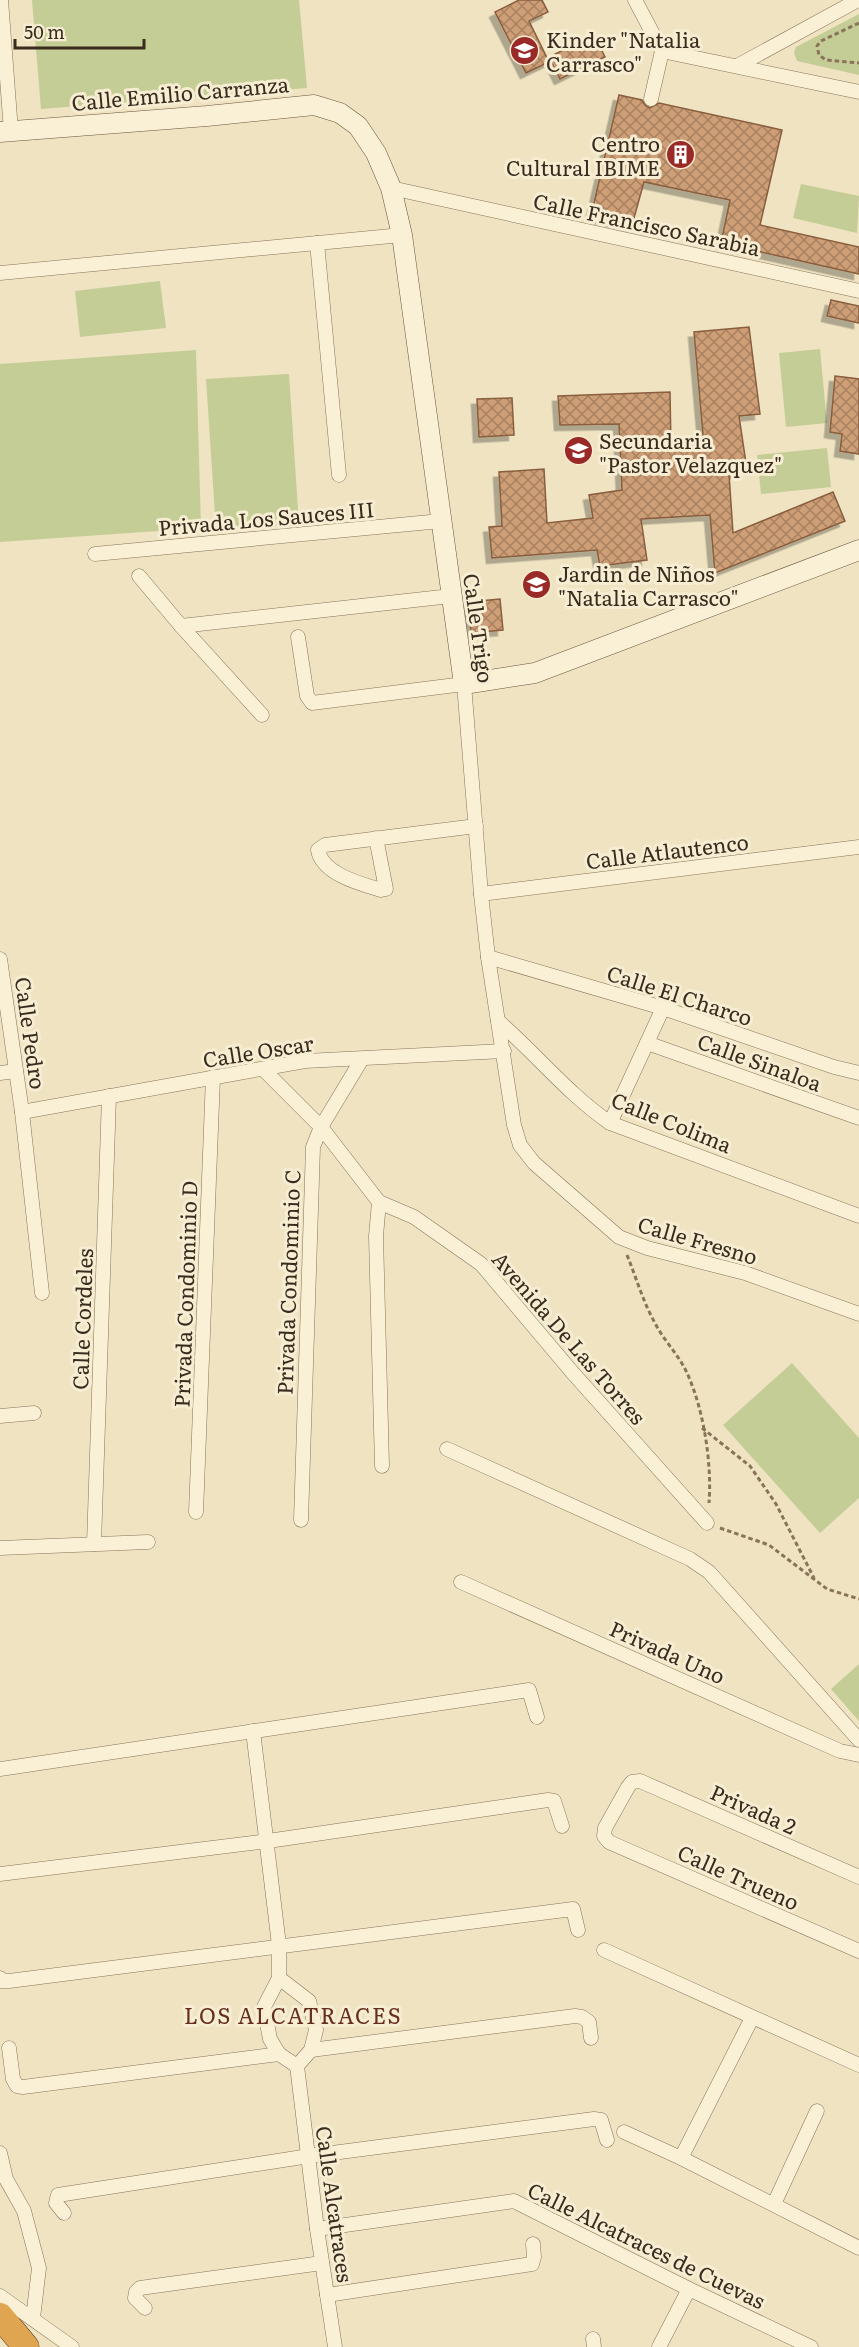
<svg xmlns="http://www.w3.org/2000/svg" width="859" height="2347" viewBox="0 0 859 2347" font-family="Literata,serif">
<style>
.green{fill:#c5cd96}
.building{fill:url(#building-cross-hatch);stroke:#895e3e;stroke-width:1.5;filter:url(#shadow)}
.lines{fill:none;stroke-linecap:round;stroke-linejoin:round}
.street-casing{stroke:#897459;stroke-width:15}
.secondary-casing{stroke:#6b553c;stroke-width:21}
.highway-casing{stroke:#57422d;stroke-width:27}
.path{stroke:#897459;stroke-width:3;stroke-dasharray:4.5 3;stroke-linecap:butt}
.street{stroke:#f9f0d6;stroke-width:14}
.secondary{stroke:#f9f0d6;stroke-width:20}
.highway{stroke:#e0a551;stroke-width:26}
.labels{text-anchor:middle;dominant-baseline:central;stroke-width:6;stroke-linejoin:round;paint-order:stroke}
.poi-label{font-size:21px;fill:#392b1d;stroke:#f6edd2;text-anchor:start}
.street-label{font-size:21px;fill:#392b1d;stroke:#f6edd2}
.neighbourhood-label{font-size:22px;letter-spacing:1.5px;fill:#662e1c;stroke:#f6edd2}
</style>
<defs>
<pattern id="building-cross-hatch" width="8" height="8" patternUnits="userSpaceOnUse" patternTransform="scale(1.5)"><rect width="8" height="8" fill="#ce9e77"/><path d="M0 0l8 8M0 8l8-8" fill="none" stroke="#a88161"/></pattern>
<filter id="shadow"><feDropShadow dx="-5.5" dy="5.5" stdDeviation="0" flood-color="#0004"/></filter>
</defs>
<rect width="100%" height="100%" fill="#efe3c2"/>
<g class="green">
<path d="M32 0H299L307 88 41 109Z"/>
<path d="M859 14V75L797 61 794 53 796 47Z"/>
<path d="M801 184 859 196 857 233 793 218Z"/>
<path d="M160 281 166 328 80 337 75 291Z"/>
<path d="M820 349 827 423 786 427 779 353Z"/>
<path d="M196 350 201 528 0 542V364Z"/>
<path d="M289 374 299 524 216 530 206 379Z"/>
<path d="M827 448 831 487 761 494 757 455Z"/>
<path d="M792 1363 859 1438V1498L820 1533 723 1425Z"/>
<path d="M859 1664V1721L831 1689Z"/>
</g>
<g class="building">
<path d="M519 0H542L548 12 529 21 549 62 526 73 495 12Z"/>
<path d="M594 35 605 57 560 79 549 57Z"/>
<path d="M619 95 642 100 645 105 650 108 659 103 782 130 760 225 859 247V274L721 243 730 200 644 182 632 225 591 216Z"/>
<path d="M831 300 859 306V323L827 316Z"/>
<path d="M749 327 760 414 739 416 746 463 739 473 729 474 733 533 833 492 845 521 715 573 710 515 641 519 647 560 600 566 597 550 492 558 489 527 502 526 499 472 544 469 547 523 593 518 589 495 622 490 619 424 560 425 558 396 670 392 671 447 704 446 694 332Z"/>
<path d="M835 376 859 379V454L840 451 842 434 830 432Z"/>
<path d="M512 398 514 435 479 437 477 399Z"/>
<path d="M500 599 503 630 471 633 468 602Z"/>
</g>
<g class="lines">
<defs>
<g id="street">
<path d="M1 0 11 131"/>
<path d="M635 0 662 51 651 99"/>
<path d="M662 51 859 92"/>
<path d="M737 66 858 0"/>
<path d="M391 188 859 291"/>
<path d="M317 243 339 475"/>
<path d="M0 273 402 235"/>
<path d="M95 554 441 521"/>
<path d="M139 576 181 626 262 715"/>
<path d="M181 626 451 596"/>
<path d="M298 637 307 696 312 703 464 684 481 894 488 957 514 1125 520 1145 534 1163 619 1237 647 1248 745 1273 859 1314"/>
<path d="M376 838 386 889 381 890C361 884 322 874 318 850L325 845 476 826"/>
<path d="M481 894 859 847"/>
<path d="M488 957 663 1008 834 1067 859 1073"/>
<path d="M0 959 22 1112 42 1293"/>
<path d="M498 1021C536 1054 568 1094 610 1123L859 1216"/>
<path d="M647 1043 859 1118"/>
<path d="M263 1069 321 1127 379 1202 414 1217 481 1264 572 1372 707 1523"/>
<path d="M0 1073 16 1071"/>
<path d="M22 1112 305 1061 504 1051"/>
<path d="M610 1123 663 1008"/>
<path d="M379 1202 376 1236 382 1466"/>
<path d="M0 1416 34 1413"/>
<path d="M447 1449 690 1559 709 1572 859 1740"/>
<path d="M196 1512 213 1077"/>
<path d="M301 1520 313 1147 321 1127 362 1059"/>
<path d="M94 1544 109 1096"/>
<path d="M0 1548 148 1542"/>
<path d="M461 1582 840 1751 859 1755"/>
<path d="M253 1731 279 1945V1978L264 2007 270 2039 279 2054 297 2066"/>
<path d="M0 1769 529 1690 537 1717"/>
<path d="M0 1874 268 1841 548 1800 554 1801 562 1826"/>
<path d="M859 1877 640 1781 632 1782 628 1787 605 1828 604 1836 609 1842 859 1951"/>
<path d="M604 1950 859 2065"/>
<path d="M0 1978 2 1981H9L573 1909 578 1930"/>
<path d="M279 1978 309 2001 316 2030 311 2050 297 2066 317 2229 335 2347"/>
<path d="M9 2048 13 2079 17 2086 23 2087 279 2054"/>
<path d="M311 2050 575 2016 582 2017 589 2022 591 2038"/>
<path d="M624 2132 681 2158 859 2248"/>
<path d="M0 2153 6 2179 24 2211 39 2268 33 2318"/>
<path d="M681 2158 752 2018"/>
<path d="M774 2204 817 2111"/>
<path d="M64 2213 56 2203 58 2195 309 2156 594 2119 601 2120 607 2140"/>
<path d="M317 2229 514 2201 689 2289 811 2347"/>
<path d="M327 2295 532 2264 534 2257 533 2244"/>
<path d="M0 2296 72 2347"/>
<path d="M145 2308 135 2298 136 2292 140 2288 322 2263"/>
<path d="M593 2339 594 2347"/>
<path d="M659 2347 689 2289"/>
</g>
<path id="secondary" d="M0 132 207 116 314 105 340 113 358 126 376 153 391 188 402 235 464 684 535 673 859 550"/>
<path id="highway" d="M0 2316 26 2347"/>
</defs>
<use href="#street" class="street-casing"/>
<use href="#secondary" class="secondary-casing"/>
<use href="#highway" class="highway-casing"/>
<g class="path">
<path d="M859 23 821 41 817 46 819 55 826 60 859 63"/>
<path d="M627 1255C636 1277 643 1302 655 1323 664 1341 679 1355 687 1373 704 1410 712 1464 709 1503"/>
<path d="M702 1428 750 1466 776 1504 814 1578"/>
<path d="M720 1528 769 1545 827 1589 859 1599"/>
</g>
<use href="#street" class="street"/>
<use href="#secondary" class="secondary"/>
<use href="#highway" class="highway"/>
</g>
<defs>
<symbol id="school-disc" viewBox="-11 -11 22 22"><circle r="9.5" fill="#9a2a28" stroke="#f6edd2"/><path d="M0-5L7-2L0 1L-7-2ZM-4 1L0 2.5L4 1V4Q0 6-4 4Z" fill="#fff"/></symbol>
<symbol id="building-disc" viewBox="-11 -11 22 22"><circle r="9.5" fill="#9a2a28" stroke="#f6edd2"/><path d="M-4-6H4V6H1V3H-1V6H-4ZM-2.5-4.3h1.7v1.8h-1.7ZM.8-4.3h1.7v1.8H.8ZM-2.5-1h1.7V.8h-1.7ZM.8-1h1.7V.8H.8Z" fill="#fff"/></symbol>
</defs>
<g fill-rule="evenodd">
<use href="#school-disc" x="508" y="34" width="33" height="33"/>
<use href="#building-disc" x="664" y="138" width="33" height="33"/>
<use href="#school-disc" x="562" y="434" width="33" height="33"/>
<use href="#school-disc" x="520" y="568" width="33" height="33"/>
</g>
<g class="labels">
<g class="poi-label">
<text x="546" y="38">Kinder "Natalia<tspan x="546" dy="24">Carrasco"</tspan></text>
<text x="660" y="142" text-anchor="end">Centro<tspan x="660" dy="24">Cultural IBIME</tspan></text>
<text x="599" y="439">Secundaria<tspan x="599" dy="24">"Pastor Velazquez"</tspan></text>
<text x="558" y="572">Jardin de Niños<tspan x="558" dy="24">"Natalia Carrasco"</tspan></text>
</g>
<g class="street-label">
<text transform="translate(180 92) rotate(-5)">Calle Emilio Carranza</text>
<text transform="translate(647 223) rotate(12)">Calle Francisco Sarabia</text>
<text transform="translate(266 517) rotate(-5)">Privada Los Sauces III</text>
<text transform="translate(480 628) rotate(82)">Calle Trigo</text>
<text transform="translate(667 850) rotate(-7)">Calle Atlautenco</text>
<text transform="translate(680 994) rotate(18)">Calle El Charco</text>
<text transform="translate(32 1033) rotate(82)">Calle Pedro</text>
<text transform="translate(258 1050) rotate(-9)">Calle Oscar</text>
<text transform="translate(760 1061) rotate(20)">Calle Sinaloa</text>
<text transform="translate(672 1121) rotate(22)">Calle Colima</text>
<text transform="translate(698 1239) rotate(16)">Calle Fresno</text>
<text transform="translate(287 1282) rotate(-88)">Privada Condominio C</text>
<text transform="translate(184 1294) rotate(-88)">Privada Condominio D</text>
<text transform="translate(81 1319) rotate(-88)">Calle Cordeles</text>
<text transform="translate(570 1337) rotate(49)">Avenida De Las Torres</text>
<text transform="translate(668 1651) rotate(24)">Privada Uno</text>
<text transform="translate(754 1808) rotate(24)">Privada 2</text>
<text transform="translate(739 1876) rotate(24)">Calle Trueno</text>
<text transform="translate(336 2204) rotate(82)">Calle Alcatraces</text>
<text transform="translate(647 2244) rotate(26)">Calle Alcatraces de Cuevas</text>
</g>
<g class="neighbourhood-label">
<text x="293" y="2014">LOS ALCATRACES</text>
</g>
</g>
<path d="M15 39v9h129v-9" fill="none" stroke="#392b1d" stroke-width="3"/>
<text x="24" y="39" font-size="18" fill="#392b1d" stroke="#f6edd2" stroke-width="4.5" paint-order="stroke">50 m</text>
</svg>
